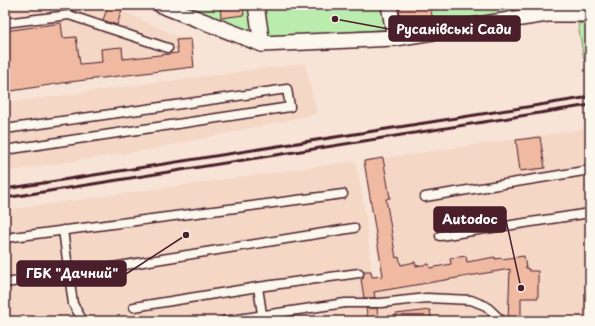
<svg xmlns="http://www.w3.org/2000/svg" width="595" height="326" viewBox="0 0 595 326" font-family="'Playpen Sans',sans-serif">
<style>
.built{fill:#f5d7c6}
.green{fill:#baedad;stroke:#82866c}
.building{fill:#efb9a2;stroke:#4a1f2b}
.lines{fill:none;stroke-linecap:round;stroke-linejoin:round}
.service-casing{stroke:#4a1f2b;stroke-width:11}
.minor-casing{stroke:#4a1f2b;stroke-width:18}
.service{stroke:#fbf7ec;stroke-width:8}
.minor{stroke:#fbf7ec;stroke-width:15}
.rail{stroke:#4a1f2b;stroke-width:3}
.leader{fill:none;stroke:#4a1f2b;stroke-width:1.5}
.callout-dot{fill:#4a1f2b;stroke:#fbf7ec;stroke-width:1.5}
.callout{fill:#4a1f2b;stroke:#4a1f2b;stroke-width:1.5}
.callout-label{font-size:13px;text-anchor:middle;font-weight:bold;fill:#fff}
</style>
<rect width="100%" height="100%" fill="#f7e4d6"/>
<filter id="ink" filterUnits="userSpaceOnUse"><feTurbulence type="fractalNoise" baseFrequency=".025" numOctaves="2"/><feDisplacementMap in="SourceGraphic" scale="8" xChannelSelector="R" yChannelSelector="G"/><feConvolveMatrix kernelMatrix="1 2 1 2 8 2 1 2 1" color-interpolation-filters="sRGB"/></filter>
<g filter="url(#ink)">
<g class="built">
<path d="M5 5H110L176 36 191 40 194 67 81 80 5 92Z"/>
<path d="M305 63 317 114 152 149 5 172V103Z"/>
<path d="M590 128V321H5V210L356 161 366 219 372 277 381 276 383 275 364 161Z"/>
</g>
<g class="green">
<path d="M179 5H582L522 10 393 29 270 37 266 32 246 33Z"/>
<path d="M590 22V59L584 60 578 24Z"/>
</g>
<g class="building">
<path d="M220 5H243L244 15 221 18Z"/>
<path d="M398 5H430L433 21 402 26Z"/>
<path d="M108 6 122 10 117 25 103 20Z"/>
<path d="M61 23 63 38 76 37 80 64 102 62 101 49 122 47 123 59 178 53 176 40 191 39 194 67 69 82 5 92V31Z"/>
<path d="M540 137 545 168 520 171 516 140Z"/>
<path d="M383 158 390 198 386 199 396 258 399 257 401 265 415 262 416 266 429 264 430 268 451 264 450 258 466 256 467 262 495 257V259L502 258V259L524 256 526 268 529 269V271H538V298H521V321H508L510 269 374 292 375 298H364L361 279H363L364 271H371L372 277 383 276 364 161Z"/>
<path d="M366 308H377L379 321H368Z"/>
<path d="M430 310 432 321H396V314Z"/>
</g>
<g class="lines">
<defs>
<g id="service">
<path d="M5 23 69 15 168 48"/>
<path d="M5 129 287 89 290 107 5 150"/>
<path d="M425 197 590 170"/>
<path d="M63 230 73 304 83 321"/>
<path d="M440 236 590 213"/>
<path d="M5 238 343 194"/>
<path d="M5 283 69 274 354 228"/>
<path d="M258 287 262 314"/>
<path d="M134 307 258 287 359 273"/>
<path d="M224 321 345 303H381L427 298 471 300 486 306 502 321"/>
</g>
<g id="minor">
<path d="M161 5 262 44 395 38 547 14H590"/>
<path d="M256 5 262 44"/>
<path d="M389 5 395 38"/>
</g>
</defs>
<use href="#service" class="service-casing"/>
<use href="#minor" class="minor-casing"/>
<use href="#service" class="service"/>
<use href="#minor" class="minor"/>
<g class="rail">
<path d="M5 189 590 97"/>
<path d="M5 198 590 105"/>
</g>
</g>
</g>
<path class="leader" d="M335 19L389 29M521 288L506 220M186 235L126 274"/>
<g class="callout-dot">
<circle cx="335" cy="19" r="4"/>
<circle cx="521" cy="288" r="4"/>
<circle cx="186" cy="235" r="4"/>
</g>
<g class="callout">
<rect x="389" y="16" width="131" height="25" rx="4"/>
<rect x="434" y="207" width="72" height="25" rx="4"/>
<rect x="17" y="261" width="109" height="25" rx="4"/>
</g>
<g class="callout-label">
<text x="454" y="34">Русанівські Сади</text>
<text x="470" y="224">Autodoc</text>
<text x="72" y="278">ГБК "Дачний"</text>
</g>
<rect width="595" height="326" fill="none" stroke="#fbf7ec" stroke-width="20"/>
<rect x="10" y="10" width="575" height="306" fill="none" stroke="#4a1f2b" stroke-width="1.5" filter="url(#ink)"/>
</svg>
